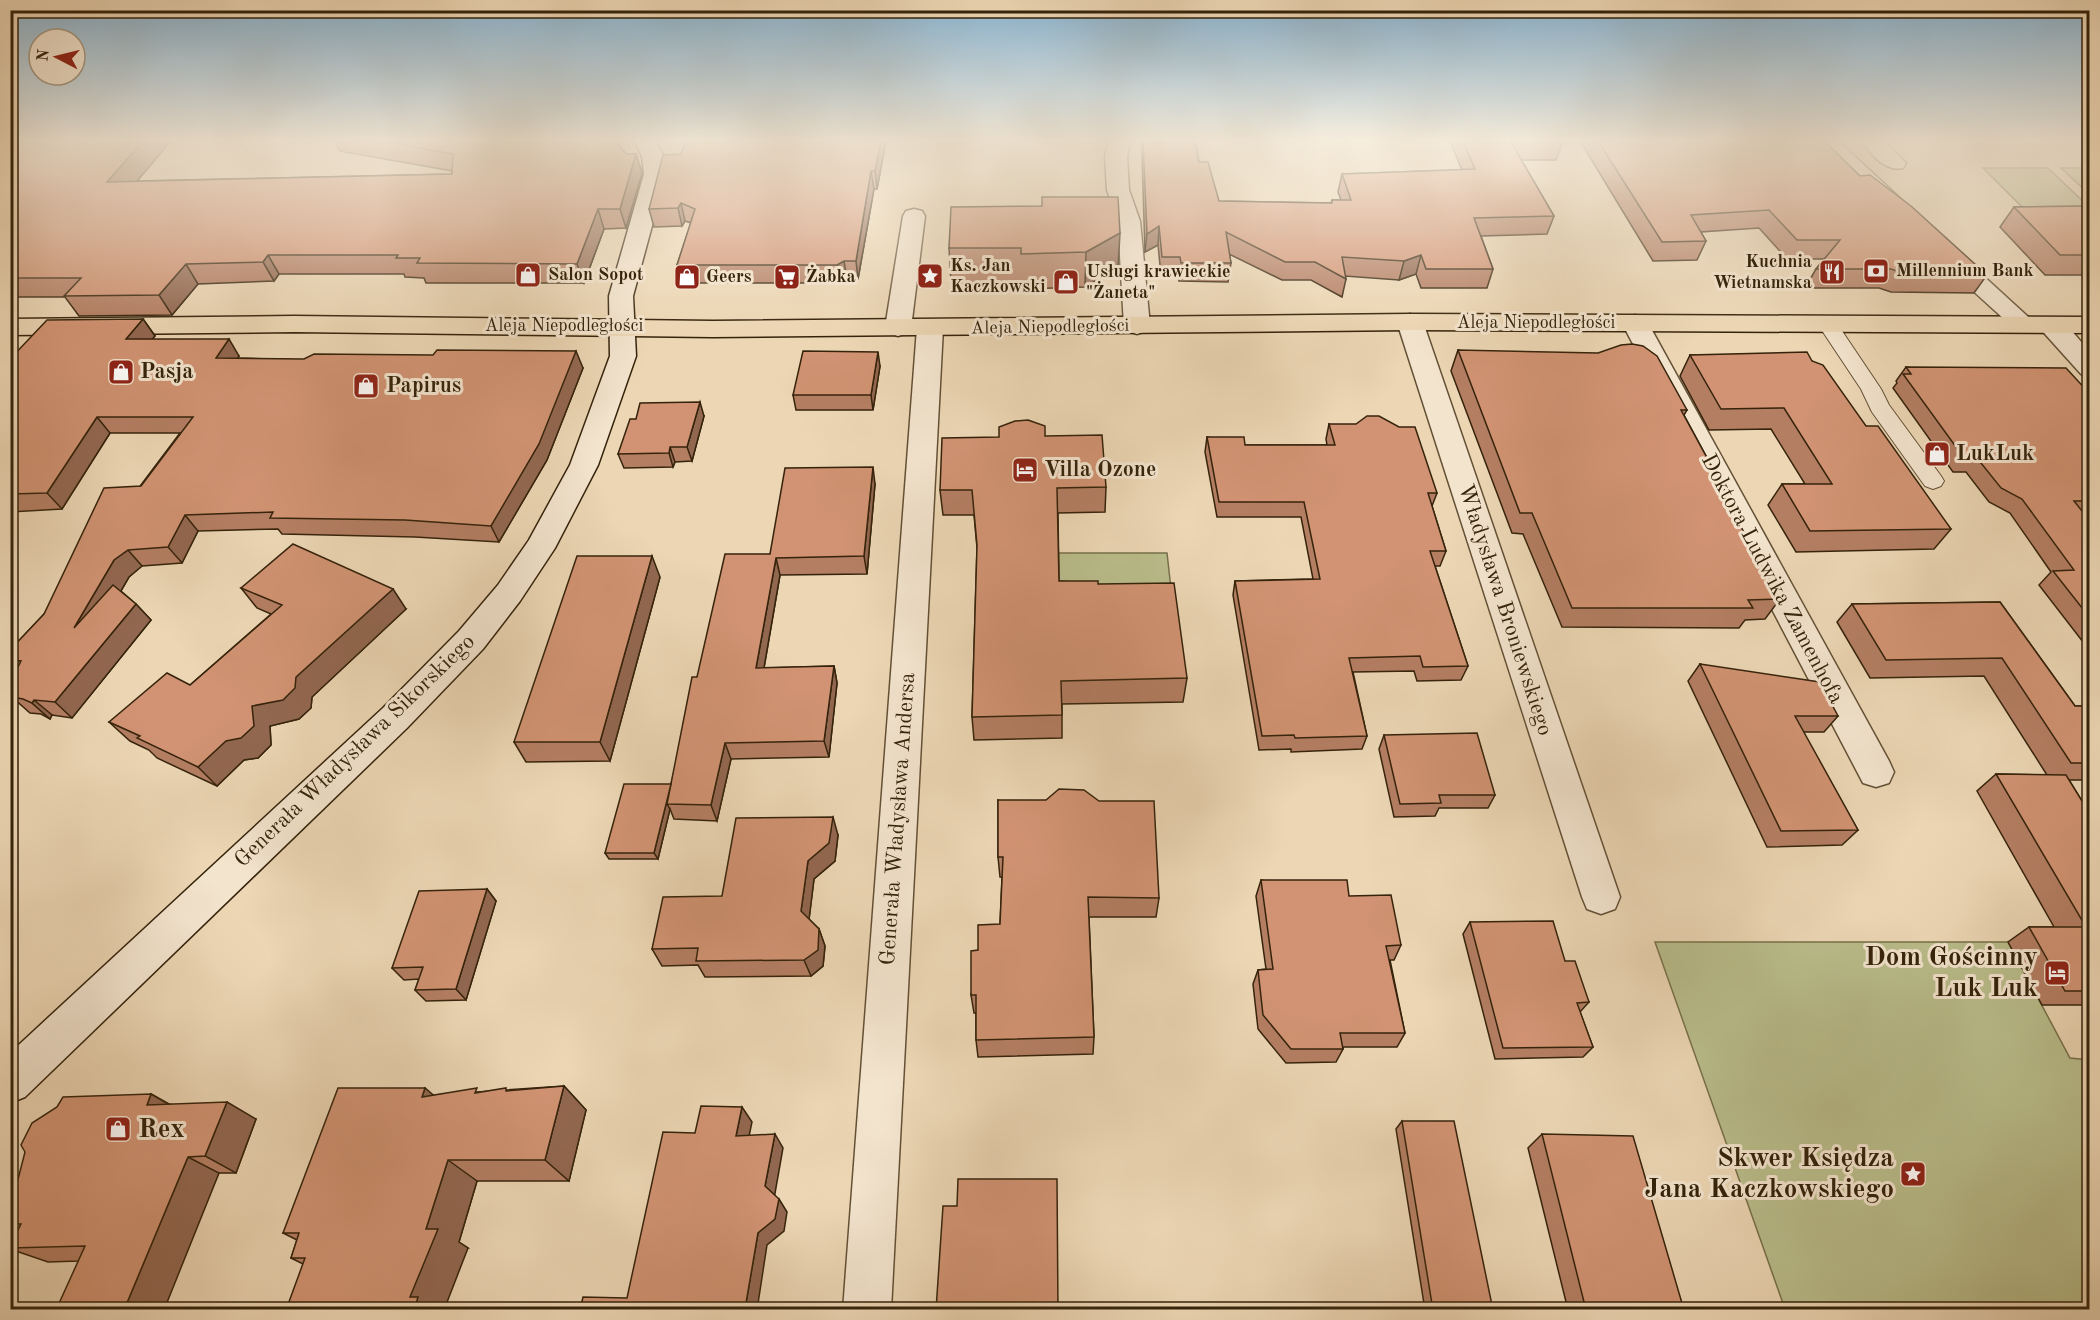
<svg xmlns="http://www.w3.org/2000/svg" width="2100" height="1320" viewBox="0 0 2100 1320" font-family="'Old Standard TT',serif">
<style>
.green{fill:#b9bd8b;stroke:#77704b;stroke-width:1.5}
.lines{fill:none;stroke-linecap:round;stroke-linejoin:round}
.lane-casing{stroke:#635035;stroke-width:2}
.street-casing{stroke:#635035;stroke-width:3}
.secondary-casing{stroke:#35230b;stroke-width:3}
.primary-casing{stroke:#35230b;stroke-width:3}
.lane{fill:#f3e4ce;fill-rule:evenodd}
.street{fill:#f3e4ce;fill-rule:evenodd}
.secondary{fill:#f3e4ce;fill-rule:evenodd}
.primary{fill:#ecd6b4;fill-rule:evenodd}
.wall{fill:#b47e63;stroke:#35230b;stroke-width:1.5}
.shaded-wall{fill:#926750;stroke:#35230b;stroke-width:1.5}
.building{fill:#d19373;stroke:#35230b;stroke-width:1.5}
.labels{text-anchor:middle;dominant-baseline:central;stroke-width:6;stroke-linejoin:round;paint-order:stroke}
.far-poi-label{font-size:18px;font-weight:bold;fill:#35230b;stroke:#f3e4ce;text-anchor:start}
.far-street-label{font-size:18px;fill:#35230b;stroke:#f3e4ce}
.poi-label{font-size:22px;font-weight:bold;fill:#35230b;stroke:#f3e4ce;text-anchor:start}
.street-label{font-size:22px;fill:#35230b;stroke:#f3e4ce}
.near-poi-label{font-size:27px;font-weight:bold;fill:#35230b;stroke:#f3e4ce;text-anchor:end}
</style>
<rect width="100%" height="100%" fill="#ecd6b4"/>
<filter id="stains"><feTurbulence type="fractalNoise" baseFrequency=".00333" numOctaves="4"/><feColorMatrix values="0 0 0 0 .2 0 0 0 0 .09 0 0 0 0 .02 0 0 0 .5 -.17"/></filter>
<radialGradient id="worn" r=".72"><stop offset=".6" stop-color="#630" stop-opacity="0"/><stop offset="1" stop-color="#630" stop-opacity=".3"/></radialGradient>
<g class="green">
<path d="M1983 168H2048L2089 207 2033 218Z"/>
<path d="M2061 168H2089V194Z"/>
<path d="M1057 553H1167L1173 607 1059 609Z"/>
<path d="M1655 942H2008L2070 1058 2089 1060V1309H1785Z"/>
</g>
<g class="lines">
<defs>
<path id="lane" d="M1827 317 1834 319 1881 389 1889 405 1941 476 1944 481 1941 486 1933 489 1925 486 1872 412 1861 389 1817 323 1820 319Z"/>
<g id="street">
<path d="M1108 141H1130L1127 157 1129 190 1140 221 1150 326 1146 331 1137 334 1128 331 1124 326 1118 221 1107 190 1105 157Z"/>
<path d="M1815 141H1838L1902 200 1905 205 1902 210 1894 212 1886 210Z"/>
<path d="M1862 141H1884L1906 163 1903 168C1886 172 1871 155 1862 141Z"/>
<path d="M914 209 922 211 925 216 911 328 907 333 898 336 889 333 885 328 903 216 906 211Z"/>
<path d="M1947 248 1955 250 2036 324 2040 319C2062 313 2076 337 2090 352V376L2081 374 2036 324 2033 329 2024 332 2015 329 1939 260 1935 255 1939 250Z"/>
<path d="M1410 314 1419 317 1423 322 1620 897 1615 909 1601 914 1587 909 1582 897 1397 322 1401 317Z"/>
<path d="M1635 315 1644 318 1648 323 1889 761 1894 772 1889 783 1876 787 1863 783 1622 323 1626 318Z"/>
<path d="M930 320 939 323 943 328 891 1310H843L917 328 921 323Z"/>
</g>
<path id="secondary" d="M634 141H655L664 156 666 174 633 296 636 356 598 465 555 548 520 601 483 649 407 728 25 1097 10 1103V1053L383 708 459 631 498 585 529 540 570 465 610 356 609 296 644 174 642 156Z"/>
<path id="primary" d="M1410 314 2090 317V333L1410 330 713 337 294 332 10 335V319L294 316 713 321Z"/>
</defs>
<use href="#lane" class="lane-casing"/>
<use href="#street" class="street-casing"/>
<use href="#secondary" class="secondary-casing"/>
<use href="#primary" class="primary-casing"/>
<use href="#lane" class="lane"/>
<use href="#street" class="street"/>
<use href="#secondary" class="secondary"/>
<use href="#primary" class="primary"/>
</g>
<g class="wall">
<path d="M10 141H171L137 181 452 174V171L340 151 335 141H616L626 154H636L642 173 626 228 604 229 584 283H426L424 278 405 277 404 274H279L274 281 198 284 172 315 79 316 65 297H10Z"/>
<path d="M686 141H886L877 189H874L858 279H847L840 283H682L677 265 691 223 685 221 682 226 654 227 649 209 681 154Z"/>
<path d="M1142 141H1195L1199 162 1219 201 1331 203 1332 200H1341L1338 192 1342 174 1462 170 1450 141H1562L1563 142 1556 160H1521L1554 216 1547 234 1481 236 1493 269 1487 288H1421L1416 274 1399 280 1345 276 1346 279 1342 297 1311 280H1282L1229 254 1231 263 1228 282 1179 281 1178 275H1161L1158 245 1145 252 1142 157Z"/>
<path d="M1580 141H1824L1860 176 1987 275 1974 293 1891 292 1879 288H1805L1816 269 1824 259H1787L1759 228 1701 232 1706 241 1697 260 1653 261Z"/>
<path d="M1042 206 1118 268 1085 287 1022 289V283H951L949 248Z"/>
<path d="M2090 206V275H2045L2000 227 2014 207Z"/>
<path d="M143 319 155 336 152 339 239 356 238 358 583 368 547 460 499 542 415 537 282 534 278 529 198 531 182 563 142 566 129 577 121 591 136 604 151 620 72 718 52 715 50 719 41 714 30 713 12 697 13 696 10 693V683L16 672 10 667V650L44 614 180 433H110L62 509 10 512V359Z"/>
<path d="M1458 350 1687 410 1684 415 1725 491 1723 494 1780 599 1765 619 1745 620 1739 628 1562 627 1523 534 1512 533 1451 371Z"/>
<path d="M1690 355 1812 361 1951 529 1934 549 1796 552 1768 505 1782 484H1805L1771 429 1709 430 1680 376Z"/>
<path d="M880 366 873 410H796L793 395Z"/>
<path d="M1906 367 2090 394V515H2084L2090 522V651L2039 585 2051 572 2010 513 1989 502 1966 472H1953L1893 388 1897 383 1896 381Z"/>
<path d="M704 416 692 461 675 462 673 467 624 468 618 454Z"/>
<path d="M1329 424 1437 493 1432 506 1446 551 1440 566H1435L1468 666 1461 680 1417 681 1414 671 1353 672 1367 736 1362 749 1291 752V749L1259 750 1233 595 1235 581 1313 579 1301 517H1217L1205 452 1207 437 1245 445H1327L1326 439Z"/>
<path d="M1045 436 1106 487 1105 512 1058 513 1059 581 1098 584 1187 678 1183 702 1062 704V738L974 740 972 717 977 548 974 515H943L940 490 999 437Z"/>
<path d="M875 484 867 574 780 575 764 668 834 666 837 683 829 757 731 759 717 821 674 819 670 809 658 859H609L605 853 671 784 697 677 770 554Z"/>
<path d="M660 577 610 761 526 762 514 742Z"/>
<path d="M241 588 406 609 312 697 311 708 299 719 270 726 271 745 258 758 244 760 217 786 157 758 149 750 130 741 109 722 190 685 271 614 257 608Z"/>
<path d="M2000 602 2075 706H2090V780H2069L2090 814V1005H2042L2008 942 2029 927H2054L1977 791 1996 774 2047 775 1984 676 1870 678 1837 622 1852 604Z"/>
<path d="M1700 664 1838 716 1824 732H1803L1858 830 1842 845 1767 847 1688 681Z"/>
<path d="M1384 735 1495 795 1488 808H1439L1435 816 1394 817 1379 749Z"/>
<path d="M998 800 1159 898 1156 917H1089L1094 1037 1093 1054 978 1057 976 1040V1013H974L971 995 978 950 1000 924 1002 877H1000L998 857Z"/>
<path d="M838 835 835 861 814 879 809 919 819 929 825 946 823 966 811 976 705 977 698 965 662 966 652 949 722 896Z"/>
<path d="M1261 880 1349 896 1401 945 1394 960H1390L1405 1033 1397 1047H1343V1049L1336 1062 1286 1063 1258 1029 1253 984 1258 970 1266 969 1256 896Z"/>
<path d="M487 889 496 901 466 1000 426 1001 415 990 419 979 404 980 392 968Z"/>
<path d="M1470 922 1565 961 1589 1002 1580 1012 1593 1047 1583 1057 1495 1059 1463 934Z"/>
<path d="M564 1086 586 1110 569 1181H477L459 1242 468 1248 303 1264 291 1258 297 1240 283 1233 425 1088 433 1095Z"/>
<path d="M151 1094 169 1104 256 1119 236 1173H219L79 1261 48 1262 10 1249 18 1232 10 1229V1200Z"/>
<path d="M1402 1121 1493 1310H1425L1396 1129Z"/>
<path d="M1542 1134 1684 1310H1568L1528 1148Z"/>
</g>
<g class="shaded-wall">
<path d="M143 141H171L120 201 107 182Z"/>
<path d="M881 141H886L877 189 875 171Z"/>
<path d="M636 154 642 173 626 228 620 209Z"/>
<path d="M871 171 874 189 858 279 856 261Z"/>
<path d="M681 203 685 221 682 226 678 208Z"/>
<path d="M598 209 604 229 584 283 577 264Z"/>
<path d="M1159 226 1158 245 1145 252 1147 234Z"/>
<path d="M1120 233 1118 268 1085 287 1086 252Z"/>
<path d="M268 255 279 274 274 281 263 262Z"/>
<path d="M1421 255 1416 274 1399 280 1404 261Z"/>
<path d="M844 261 847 279 840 283 837 265Z"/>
<path d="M186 264 198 284 172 315 159 295Z"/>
<path d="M143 319 155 336 138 355 126 339Z"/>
<path d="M229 339 239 356 227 375 216 358Z"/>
<path d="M576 351 583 368 547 460 499 542 491 526Z"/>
<path d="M878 352 880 366 873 410 871 395Z"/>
<path d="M700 402 704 416 692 461 687 447Z"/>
<path d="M97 417 110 433 62 509 47 493Z"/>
<path d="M670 447 675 462 673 467 669 453Z"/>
<path d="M873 467 875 484 867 574 864 556Z"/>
<path d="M185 515 198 531 182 563 168 547Z"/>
<path d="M128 550 142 566 129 577 90 644 74 628 114 560Z"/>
<path d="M652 556 660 577 610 761 600 742Z"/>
<path d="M776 558 780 575 761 685 756 668Z"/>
<path d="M393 589 406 609 312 697 311 708 299 719 270 726 271 745 258 758 244 760 217 786 198 767 252 706 296 677Z"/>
<path d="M136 604 151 620 72 718 55 702Z"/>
<path d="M834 666 837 683 829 757 824 741Z"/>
<path d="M34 700 52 715 50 719 32 703Z"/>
<path d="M725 743 731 759 717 821 711 805Z"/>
<path d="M671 784 667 804 670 809 658 859 654 853Z"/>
<path d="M833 817 838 835 835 861 814 879 808 928 801 911 808 861Z"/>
<path d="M487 889 496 901 466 1000 456 989Z"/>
<path d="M819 929 825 946 823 966 811 976 804 960Z"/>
<path d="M564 1086 586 1110 569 1181 545 1160Z"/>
<path d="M425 1088 453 1112 422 1097Z"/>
<path d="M151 1094 182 1112 147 1105Z"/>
<path d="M227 1102 256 1119 236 1173 205 1156Z"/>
<path d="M742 1107 752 1122 746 1151 736 1136Z"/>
<path d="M775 1134 783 1148 774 1199 765 1186Z"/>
<path d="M188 1157 219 1173 164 1310H124Z"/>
<path d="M448 1160 477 1181 459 1242 468 1248 444 1310H414L410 1297 426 1229Z"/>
<path d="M779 1199 787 1212 784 1231 767 1245 757 1310 746 1303 758 1233Z"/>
<path d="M765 1303 771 1310H764Z"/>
</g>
<g class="building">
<path d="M10 141H143L107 182 452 174 453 154 383 141H616L626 154H636L620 209H598L577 264 417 263 420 258H396L398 255H268L263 262 186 264 159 295 64 296 81 278H10Z"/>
<path d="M686 141H881L875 171H871L856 261H844L837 265H677L695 209 681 203 678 208 649 209 663 155 681 154Z"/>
<path d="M1143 141H1195L1199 162H1208L1219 201 1332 203V200H1351L1342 174 1475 169 1463 141H1562L1563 142H1511L1554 216 1474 218 1493 269H1426L1421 255 1404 261 1342 257 1346 279 1315 262H1285L1226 232 1231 263H1181L1180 257H1162L1159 226 1147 234Z"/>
<path d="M1598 141H1824L1860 176 1870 175 1911 206 1987 275 1903 273 1891 269H1816L1840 240H1797L1769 210 1691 215 1706 241 1662 242Z"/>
<path d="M1042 197H1118L1120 233 1086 252 1021 254V248H949L951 207 1042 206Z"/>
<path d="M2090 206V255H2060L2014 207Z"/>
<path d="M143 319 126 339H229L216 358 304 359 314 354 433 355 437 350 576 351 539 444 491 526 405 520 270 518 273 512 185 515 168 547 128 550 114 560 74 628 113 585 136 604 55 702 34 700 32 703 23 699 12 697 15 694 10 692V683L21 661 10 660V650L44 614 104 488 141 486 193 417H97L47 493 10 494V359L47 320Z"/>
<path d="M1632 344 1643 346 1657 356 1687 410H1681L1725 491 1722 492 1780 599 1748 600 1753 608H1572L1532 513H1520L1458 350 1598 353 1621 345Z"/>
<path d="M803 351 878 352 871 395H793Z"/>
<path d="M1807 352 1812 361 1823 365 1866 426H1878L1951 529 1810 531 1782 484H1832L1784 408 1721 409 1690 355Z"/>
<path d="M1906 367 2066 368 2090 394V501H2074L2090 521V618L2053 571 2074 570 2022 499 2001 488 1977 458H1964L1903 374H1911Z"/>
<path d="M700 402 687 447H670L669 453 618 454 630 419H636L640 403Z"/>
<path d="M1367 416H1379L1399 427H1415L1437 493H1428L1446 551H1430L1468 666 1423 667 1420 656 1349 658 1367 736 1295 738 1294 735 1262 736 1235 581 1320 579 1304 502H1219L1207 437H1244L1245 445H1335L1329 424H1356Z"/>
<path d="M1028 420 1045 426V436L1102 435 1106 487 1057 488 1059 581H1098V584L1174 583 1187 678 1061 681 1062 715 972 717 977 545 972 490H940L942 438 999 437V427L1015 421Z"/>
<path d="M873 467 864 556 776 558 756 668 834 666 824 741 725 743 711 805 667 804 692 677H697L725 554H770L785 468Z"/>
<path d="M293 544 393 589 296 677 295 688 283 700 252 706 254 726 241 738 226 741 198 767 137 738 140 736 109 722 167 673 190 685 282 605 241 588Z"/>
<path d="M577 556H652L600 742H514Z"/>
<path d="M2000 602 2075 706H2090V763H2071L2002 658 1886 660 1852 604Z"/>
<path d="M1700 664 1820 682 1838 716H1795L1858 830 1781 831Z"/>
<path d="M1477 733 1495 795H1439L1441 803 1400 804 1384 735Z"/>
<path d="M1996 774 2066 775 2090 814V991H2065L2029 927H2086Z"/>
<path d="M624 784H671L654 853H605Z"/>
<path d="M1059 789 1084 790 1099 801H1154L1159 898 1088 897 1094 1037 976 1040V995H971V951L978 950V925L1000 924 1003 857H998V800H1046Z"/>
<path d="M833 817 829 843 808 861 801 911 819 929 818 950 804 960 696 961 698 948 652 949 663 897 722 896 736 818Z"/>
<path d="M1261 880H1347L1349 896 1391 895 1401 945 1386 946 1405 1033H1340L1343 1049H1291L1263 1015 1258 970 1273 969Z"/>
<path d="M487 889 456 989 415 990 423 967 392 968 419 891Z"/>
<path d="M1553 921 1565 961H1575L1589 1002 1577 1003 1593 1047 1503 1048 1470 922Z"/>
<path d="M564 1086 545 1160H448L426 1229H438L410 1297H418L414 1310H286L305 1258H291L299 1233H283L338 1088H425L422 1097 477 1088 475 1093 506 1088V1091Z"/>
<path d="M151 1094 147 1105 227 1102 205 1156 188 1157 124 1310H56L85 1246 10 1248V1246L21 1224H10V1200L15 1191 25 1152 21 1145 32 1123 57 1107 63 1097Z"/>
<path d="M701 1106 742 1107 736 1136 775 1134 765 1186 779 1199 775 1219 758 1233 746 1303H765L764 1310H580L583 1297 627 1298 663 1132 695 1133Z"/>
<path d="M1402 1121H1454L1493 1310H1433Z"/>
<path d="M1542 1134 1633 1136 1684 1310H1586Z"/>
<path d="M958 1179H1057L1058 1310H936L943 1206H957Z"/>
</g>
<linearGradient id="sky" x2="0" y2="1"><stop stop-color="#89b5d3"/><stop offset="0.43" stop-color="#f6eddd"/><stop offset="1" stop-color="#f6eddd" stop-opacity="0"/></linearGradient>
<rect width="2100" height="326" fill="url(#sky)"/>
<defs>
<symbol id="bank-square" viewBox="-11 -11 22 22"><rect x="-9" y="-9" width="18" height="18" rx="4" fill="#8f2418" stroke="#f3e4ce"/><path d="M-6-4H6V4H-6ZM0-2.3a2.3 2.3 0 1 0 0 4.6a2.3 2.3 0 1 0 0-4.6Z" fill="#fff"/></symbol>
<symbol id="restaurant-square" viewBox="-11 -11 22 22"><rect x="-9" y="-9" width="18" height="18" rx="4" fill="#8f2418" stroke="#f3e4ce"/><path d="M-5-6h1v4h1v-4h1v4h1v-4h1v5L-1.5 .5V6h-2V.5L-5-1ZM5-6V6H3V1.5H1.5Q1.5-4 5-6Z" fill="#fff"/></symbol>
<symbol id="shop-square" viewBox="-11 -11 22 22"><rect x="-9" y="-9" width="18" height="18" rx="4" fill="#8f2418" stroke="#f3e4ce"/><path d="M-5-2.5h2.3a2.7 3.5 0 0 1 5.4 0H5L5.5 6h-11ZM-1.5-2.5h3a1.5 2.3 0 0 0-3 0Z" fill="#fff"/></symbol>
<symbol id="sight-square" viewBox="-11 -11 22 22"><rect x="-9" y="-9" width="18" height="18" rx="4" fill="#8f2418" stroke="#f3e4ce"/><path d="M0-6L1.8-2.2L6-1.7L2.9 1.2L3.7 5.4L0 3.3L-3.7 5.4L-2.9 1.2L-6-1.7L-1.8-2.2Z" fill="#fff"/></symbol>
<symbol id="supermarket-square" viewBox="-11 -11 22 22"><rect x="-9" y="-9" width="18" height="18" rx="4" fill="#8f2418" stroke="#f3e4ce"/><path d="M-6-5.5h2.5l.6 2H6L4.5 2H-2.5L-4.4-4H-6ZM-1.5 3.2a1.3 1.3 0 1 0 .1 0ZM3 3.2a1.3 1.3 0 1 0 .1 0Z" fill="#fff"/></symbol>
<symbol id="hotel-square" viewBox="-11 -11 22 22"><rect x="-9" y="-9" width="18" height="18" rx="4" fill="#8f2418" stroke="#f3e4ce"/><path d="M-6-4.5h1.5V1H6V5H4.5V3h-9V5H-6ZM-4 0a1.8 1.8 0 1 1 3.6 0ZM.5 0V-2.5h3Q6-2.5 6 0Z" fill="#fff"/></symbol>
</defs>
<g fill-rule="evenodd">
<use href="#bank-square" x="1861" y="256" width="30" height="30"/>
<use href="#restaurant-square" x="1817" y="257" width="30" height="30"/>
<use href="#shop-square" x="513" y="260" width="30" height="30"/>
<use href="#sight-square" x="915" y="261" width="30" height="30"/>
<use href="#shop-square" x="672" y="262" width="30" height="30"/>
<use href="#supermarket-square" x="772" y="262" width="30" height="30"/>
<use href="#shop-square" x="1051" y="267" width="30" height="30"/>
<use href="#shop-square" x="106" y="357" width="30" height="30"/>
<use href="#shop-square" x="351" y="371" width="30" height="30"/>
<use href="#shop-square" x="1922" y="439" width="30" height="30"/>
<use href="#hotel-square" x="1010" y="455" width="30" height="30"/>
<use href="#hotel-square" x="2042" y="958" width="30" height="30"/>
<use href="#shop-square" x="103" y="1114" width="30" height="30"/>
<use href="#sight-square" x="1898" y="1159" width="30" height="30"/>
</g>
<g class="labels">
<g class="far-poi-label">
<text x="1812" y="262" text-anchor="end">Kuchnia<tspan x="1812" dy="21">Wietnamska</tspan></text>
<text x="950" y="266">Ks. Jan<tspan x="950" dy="21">Kaczkowski</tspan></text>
<text x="1896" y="271">Millennium Bank</text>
<text x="1086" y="272">Usługi krawieckie<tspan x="1086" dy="21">"Żaneta"</tspan></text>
<text x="548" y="275">Salon Sopot</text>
<text x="706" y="277">Geers</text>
<text x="806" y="277">Żabka</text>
</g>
<g class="far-street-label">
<text x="1536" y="323">Aleja Niepodległości</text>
<text x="564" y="326">Aleja Niepodległości</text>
<text transform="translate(1050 327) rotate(-1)">Aleja Niepodległości</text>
</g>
<g class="poi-label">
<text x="140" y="372">Pasja</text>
<text x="386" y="386">Papirus</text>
<text x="1956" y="454">LukLuk</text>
<text x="1044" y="470">Villa Ozone</text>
</g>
<g class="street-label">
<text transform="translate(1772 579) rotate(62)">Doktora Ludwika Zamenhofa</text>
<text transform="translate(1505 610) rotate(72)">Władysława Broniewskiego</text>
<text transform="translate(355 751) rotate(-44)">Generała Władysława Sikorskiego</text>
<text transform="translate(898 819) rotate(-86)">Generała Władysława Andersa</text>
</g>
<g class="near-poi-label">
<text x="2038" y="957">Dom Gościnny<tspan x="2038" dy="31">Luk Luk</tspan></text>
<text x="138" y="1129" text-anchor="start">Rex</text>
<text x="1894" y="1158">Skwer Księdza<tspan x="1894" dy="31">Jana Kaczkowskiego</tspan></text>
</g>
</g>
<rect width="2100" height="1320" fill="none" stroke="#ecd6b4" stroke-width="36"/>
<rect x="12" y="12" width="2076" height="1296" fill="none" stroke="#35230b" stroke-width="3"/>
<rect x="18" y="18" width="2064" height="1284" fill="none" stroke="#35230b" stroke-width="1.5"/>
<g transform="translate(57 57) rotate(277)"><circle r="28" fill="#f3e4ce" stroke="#a79780" stroke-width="1.5"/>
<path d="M0-4.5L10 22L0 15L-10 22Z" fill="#8f2418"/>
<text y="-9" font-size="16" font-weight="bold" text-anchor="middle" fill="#35230b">N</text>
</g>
<rect width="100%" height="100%" filter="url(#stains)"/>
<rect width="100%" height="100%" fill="url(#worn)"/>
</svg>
